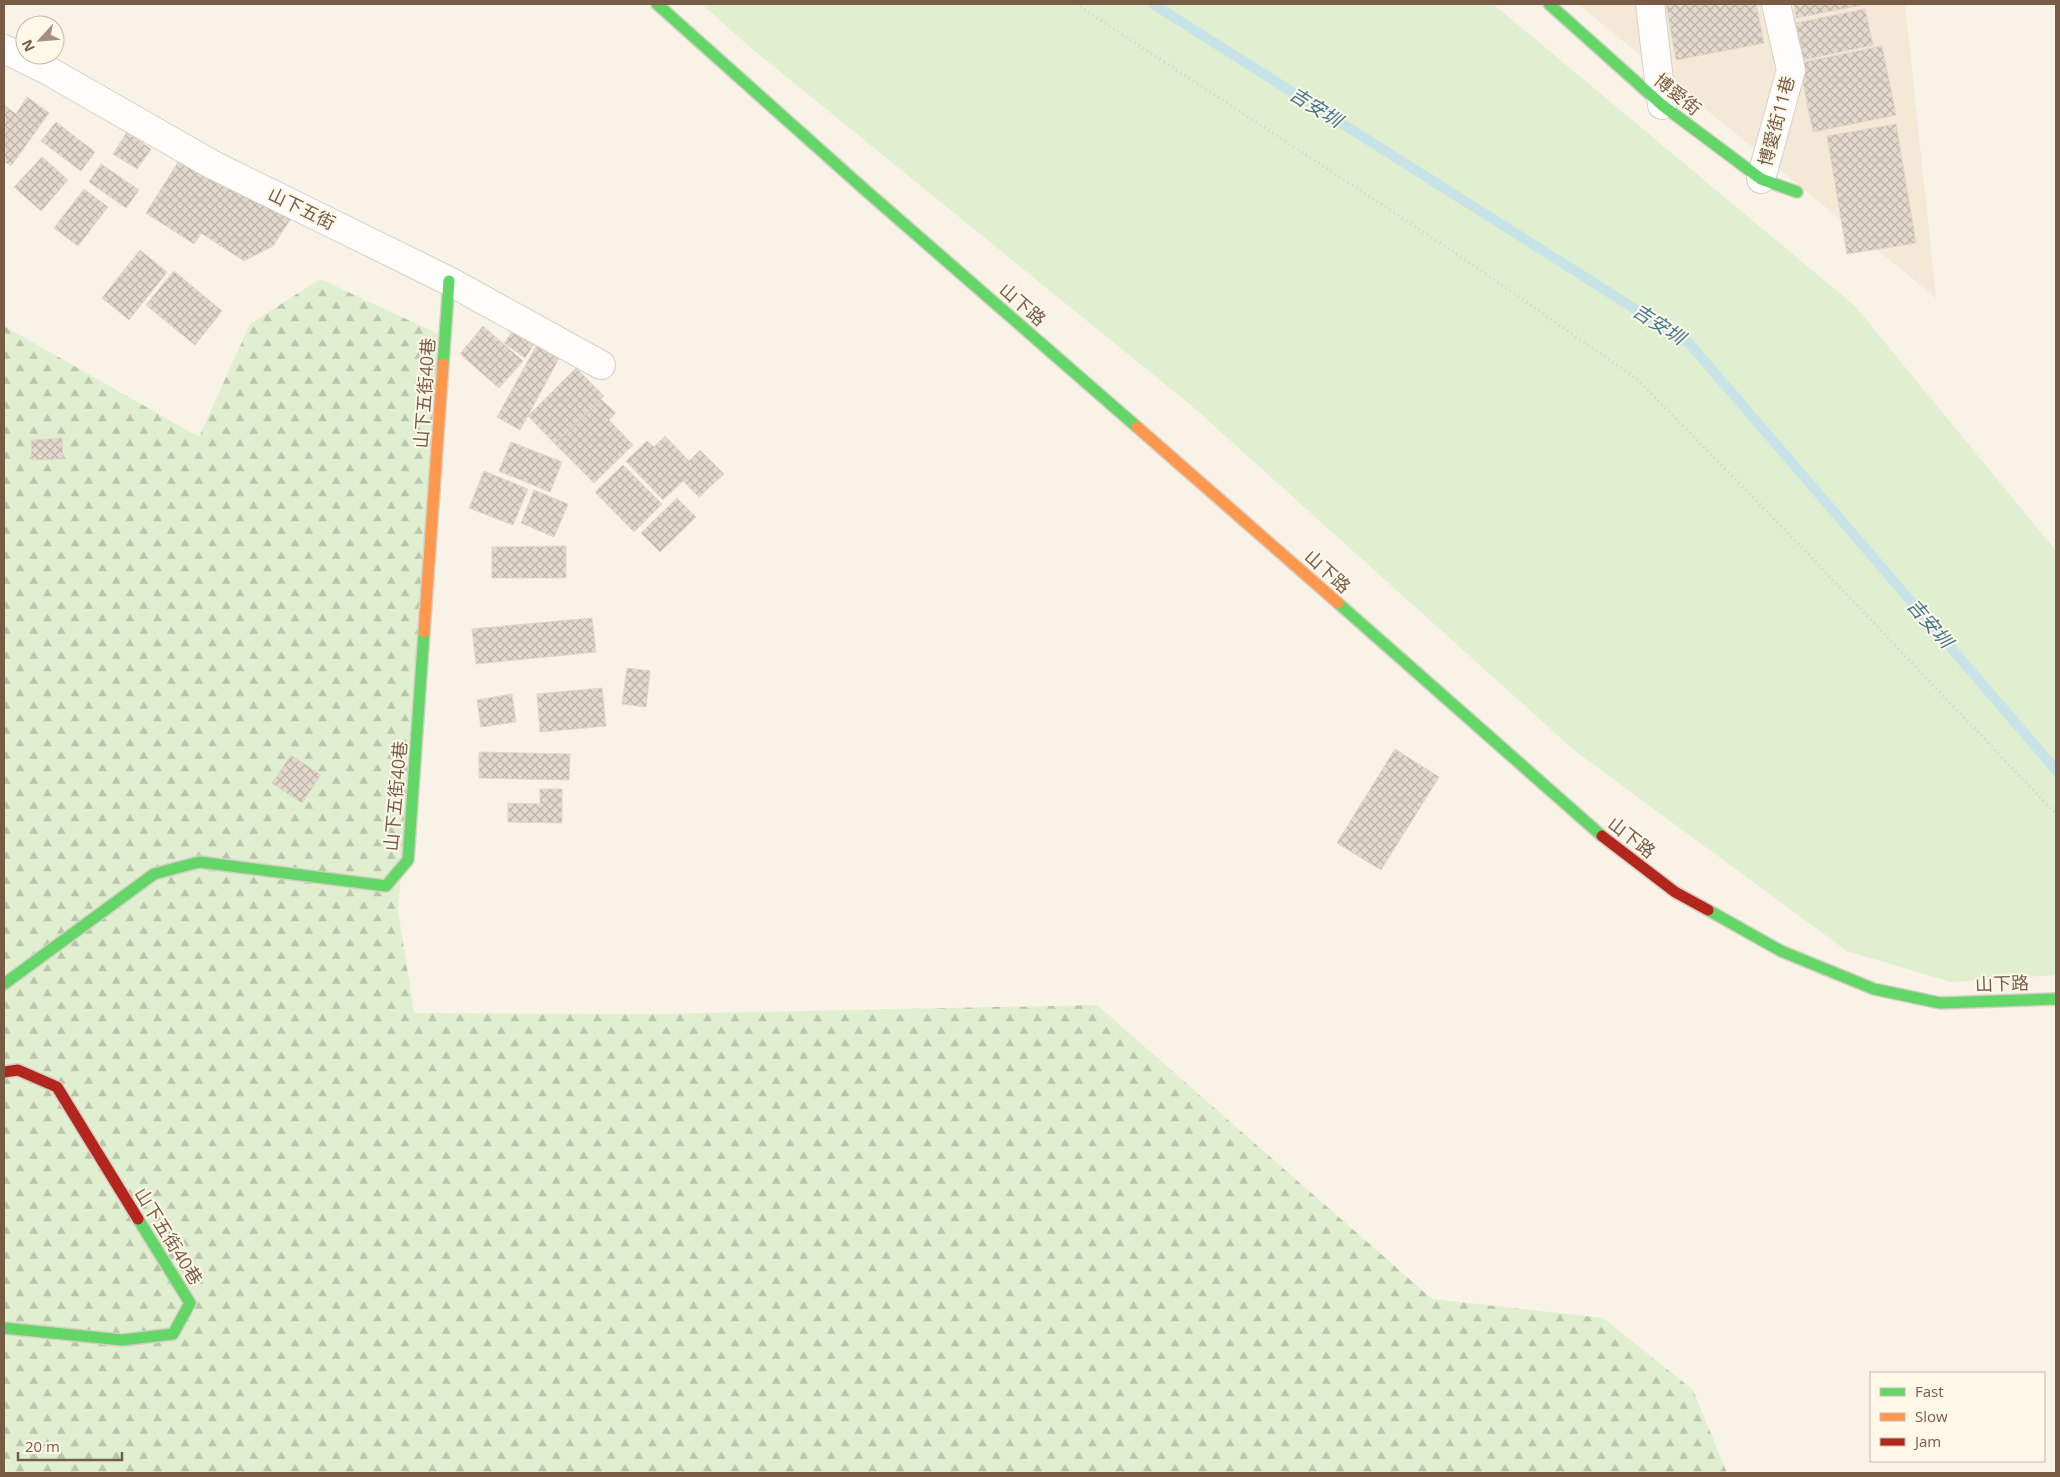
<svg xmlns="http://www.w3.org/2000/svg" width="2060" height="1477" viewBox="0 0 2060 1477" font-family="'Open Sans','Noto Sans TC',sans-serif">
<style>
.residential{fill:#f4e9d7}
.forest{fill:url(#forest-firs)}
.park{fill:#e0efd0}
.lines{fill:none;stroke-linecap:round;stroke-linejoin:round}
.stream{stroke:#c8e3e8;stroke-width:10}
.building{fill:url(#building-cross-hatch);stroke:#e1d6c9}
.street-casing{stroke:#d6cfc5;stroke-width:30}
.fast-casing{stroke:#d6cfc4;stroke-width:14}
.slow-casing{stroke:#d6cfc4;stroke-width:14}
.jam-casing{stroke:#d6cfc4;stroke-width:14}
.path{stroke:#d8d0c8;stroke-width:3;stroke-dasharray:1 4;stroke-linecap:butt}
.street{stroke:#fefdfb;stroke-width:28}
.fast{stroke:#63d668;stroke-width:11}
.slow{stroke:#ff974d;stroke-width:11}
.jam{stroke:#b3261e;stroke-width:11}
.labels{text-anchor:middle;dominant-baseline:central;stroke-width:4;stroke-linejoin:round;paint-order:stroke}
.street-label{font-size:18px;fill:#785c46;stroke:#fff8e9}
.water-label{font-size:19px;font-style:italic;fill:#3d7a8d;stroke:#fff8e9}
</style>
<defs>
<pattern id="forest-firs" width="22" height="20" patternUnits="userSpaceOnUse" patternTransform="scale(1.25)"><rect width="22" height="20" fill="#e0efd0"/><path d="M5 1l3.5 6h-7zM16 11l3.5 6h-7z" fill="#bac5ab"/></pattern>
<pattern id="building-cross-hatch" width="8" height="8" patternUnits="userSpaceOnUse" patternTransform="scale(1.25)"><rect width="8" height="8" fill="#e2d8cc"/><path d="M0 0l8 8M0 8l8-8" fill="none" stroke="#bcb2a7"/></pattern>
</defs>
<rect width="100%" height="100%" fill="#f8f2e7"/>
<path class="residential" d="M1578 4H1905L1936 298Z"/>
<path class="forest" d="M320 279 447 338 398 910 414 1013 659 1014 1097 1005 1432 1299 1603 1318 1693 1390 1727 1473H4V326L199 437 250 324Z"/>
<path class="park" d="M702 4H1493L1855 306 2056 551V975L1951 982 1847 951 1575 751 1192 406 752 49Z"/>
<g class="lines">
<path class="stream" d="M1153 4 1689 343 2056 770"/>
</g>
<g class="building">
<path d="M1666 4H1756L1764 43 1676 60Z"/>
<path d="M1794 4H1867L1796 18Z"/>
<path d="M1865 9 1873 45 1803 60 1796 23Z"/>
<path d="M1882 46 1896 115 1813 132 1799 63Z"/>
<path d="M27 97 49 113 11 166 4 161V105L16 114Z"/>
<path d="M56 122 95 152 81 171 41 141Z"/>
<path d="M1896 124 1916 243 1847 254 1827 136Z"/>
<path d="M127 132 151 149 137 169 113 154Z"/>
<path d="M42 157 68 180 41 211 14 187Z"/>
<path d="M180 159 292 217 273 246 244 261 201 233 194 244 146 213Z"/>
<path d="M101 164 139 190 126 208 89 182Z"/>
<path d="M84 189 108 207 78 246 54 228Z"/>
<path d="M140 250 167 272 129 320 102 298Z"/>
<path d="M174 271 222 311 195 345 146 305Z"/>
<path d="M517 325 537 340 525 358 504 343Z"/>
<path d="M483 326 523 361 499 388 460 354Z"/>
<path d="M539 341 562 353 520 430 497 417Z"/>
<path d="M576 368 604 396 555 444 528 416Z"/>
<path d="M601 399 616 413 609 420 633 445 594 483 555 444Z"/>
<path d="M665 436 689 461 700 450 724 474 699 497 683 481 663 500 626 461 647 441 654 447Z"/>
<path d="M62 438 63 459 32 460 31 440Z"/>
<path d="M511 442 562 462 550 492 499 471Z"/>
<path d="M623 465 662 504 634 532 595 492Z"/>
<path d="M484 471 528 489 513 525 469 508Z"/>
<path d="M534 490 568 504 554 537 521 523Z"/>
<path d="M677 498 696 517 660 552 641 533Z"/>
<path d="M566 546V578H492V547Z"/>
<path d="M592 618 596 652 476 664 472 629Z"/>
<path d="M627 668 650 671 646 707 622 704Z"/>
<path d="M602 688 606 726 540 732 537 694Z"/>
<path d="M512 694 516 722 481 727 477 700Z"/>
<path d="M1395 749 1439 777 1381 870 1337 843Z"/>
<path d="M479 752 570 754 569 780 479 778Z"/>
<path d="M291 755 321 775 302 803 272 783Z"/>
<path d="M540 789H562V823L508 822V803L540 804Z"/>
</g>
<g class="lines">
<defs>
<g id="street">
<path d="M1650 4 1662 105"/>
<path d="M4 49 47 70 213 165 449 281 601 365"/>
<path d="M1761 179 1791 70 1776 4"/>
</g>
<g id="fast">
<path d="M657 4 864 189 1137 427"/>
<path d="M1549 4 1662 105 1761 179 1797 192"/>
<path d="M443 364 449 281"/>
<path d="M1338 603 1602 836"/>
<path d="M1708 910 1781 951 1874 989 1940 1003 2056 999"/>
<path d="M4 984 154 874 199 862 386 886 408 860 424 632"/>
<path d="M4 1328 122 1340 173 1334 190 1303 138 1219"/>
</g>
<g id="slow">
<path d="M1137 427 1338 603"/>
<path d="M424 632 443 364"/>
</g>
<g id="jam">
<path d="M1602 836 1675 892 1708 910"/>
<path d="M4 1072 18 1070 57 1087 138 1219"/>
</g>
</defs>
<use href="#street" class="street-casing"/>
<use href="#fast" class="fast-casing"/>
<use href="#slow" class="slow-casing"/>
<use href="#jam" class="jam-casing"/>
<path class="path" d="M1076 4 1457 254 1637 379 1788 533 2056 814"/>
<use href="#street" class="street"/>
<use href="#fast" class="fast"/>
<use href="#slow" class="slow"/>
<use href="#jam" class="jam"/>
</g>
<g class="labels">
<g class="street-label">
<text transform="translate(1678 94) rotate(39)">博愛街</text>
<text transform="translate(1776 121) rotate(-75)">博愛街11巷</text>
<text transform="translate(302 208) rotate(26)">山下五街</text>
<text transform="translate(1023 304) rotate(41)">山下路</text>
<text transform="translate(424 393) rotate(-86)">山下五街40巷</text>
<text transform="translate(1328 571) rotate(42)">山下路</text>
<text transform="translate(395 796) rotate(-85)">山下五街40巷</text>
<text transform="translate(1632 837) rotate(38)">山下路</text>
<text transform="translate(2002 983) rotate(-2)">山下路</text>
<text transform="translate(169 1236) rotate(58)">山下五街40巷</text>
</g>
<g class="water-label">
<text transform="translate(1316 107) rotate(32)">吉安圳</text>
<text transform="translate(1659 324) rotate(33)">吉安圳</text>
<text transform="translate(1930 623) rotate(49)">吉安圳</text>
</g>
</g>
<rect width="2060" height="1477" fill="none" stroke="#785c46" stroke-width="10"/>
<rect x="1870" y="1372" width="175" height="90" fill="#fff8e9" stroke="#c9baa8"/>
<rect x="1880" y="1388" width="25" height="8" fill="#63d668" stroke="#c9baa8"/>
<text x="1915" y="1397" font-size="15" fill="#785c46">Fast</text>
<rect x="1880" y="1413" width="25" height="8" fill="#ff974d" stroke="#c9baa8"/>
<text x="1915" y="1422" font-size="15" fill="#785c46">Slow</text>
<rect x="1880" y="1438" width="25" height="8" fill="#b3261e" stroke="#c9baa8"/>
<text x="1915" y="1447" font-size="15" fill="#785c46">Jam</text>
<g transform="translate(40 40) rotate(244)"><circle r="24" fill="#fff8e9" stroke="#c9baa8"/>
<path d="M0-4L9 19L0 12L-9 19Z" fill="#a5907e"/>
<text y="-8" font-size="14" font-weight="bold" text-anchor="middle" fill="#785c46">N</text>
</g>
<path d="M18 1452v8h104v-8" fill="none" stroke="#785c46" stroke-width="2.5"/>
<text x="25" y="1452" font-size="15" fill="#785c46" stroke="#fff8e9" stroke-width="4" paint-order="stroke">20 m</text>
</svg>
